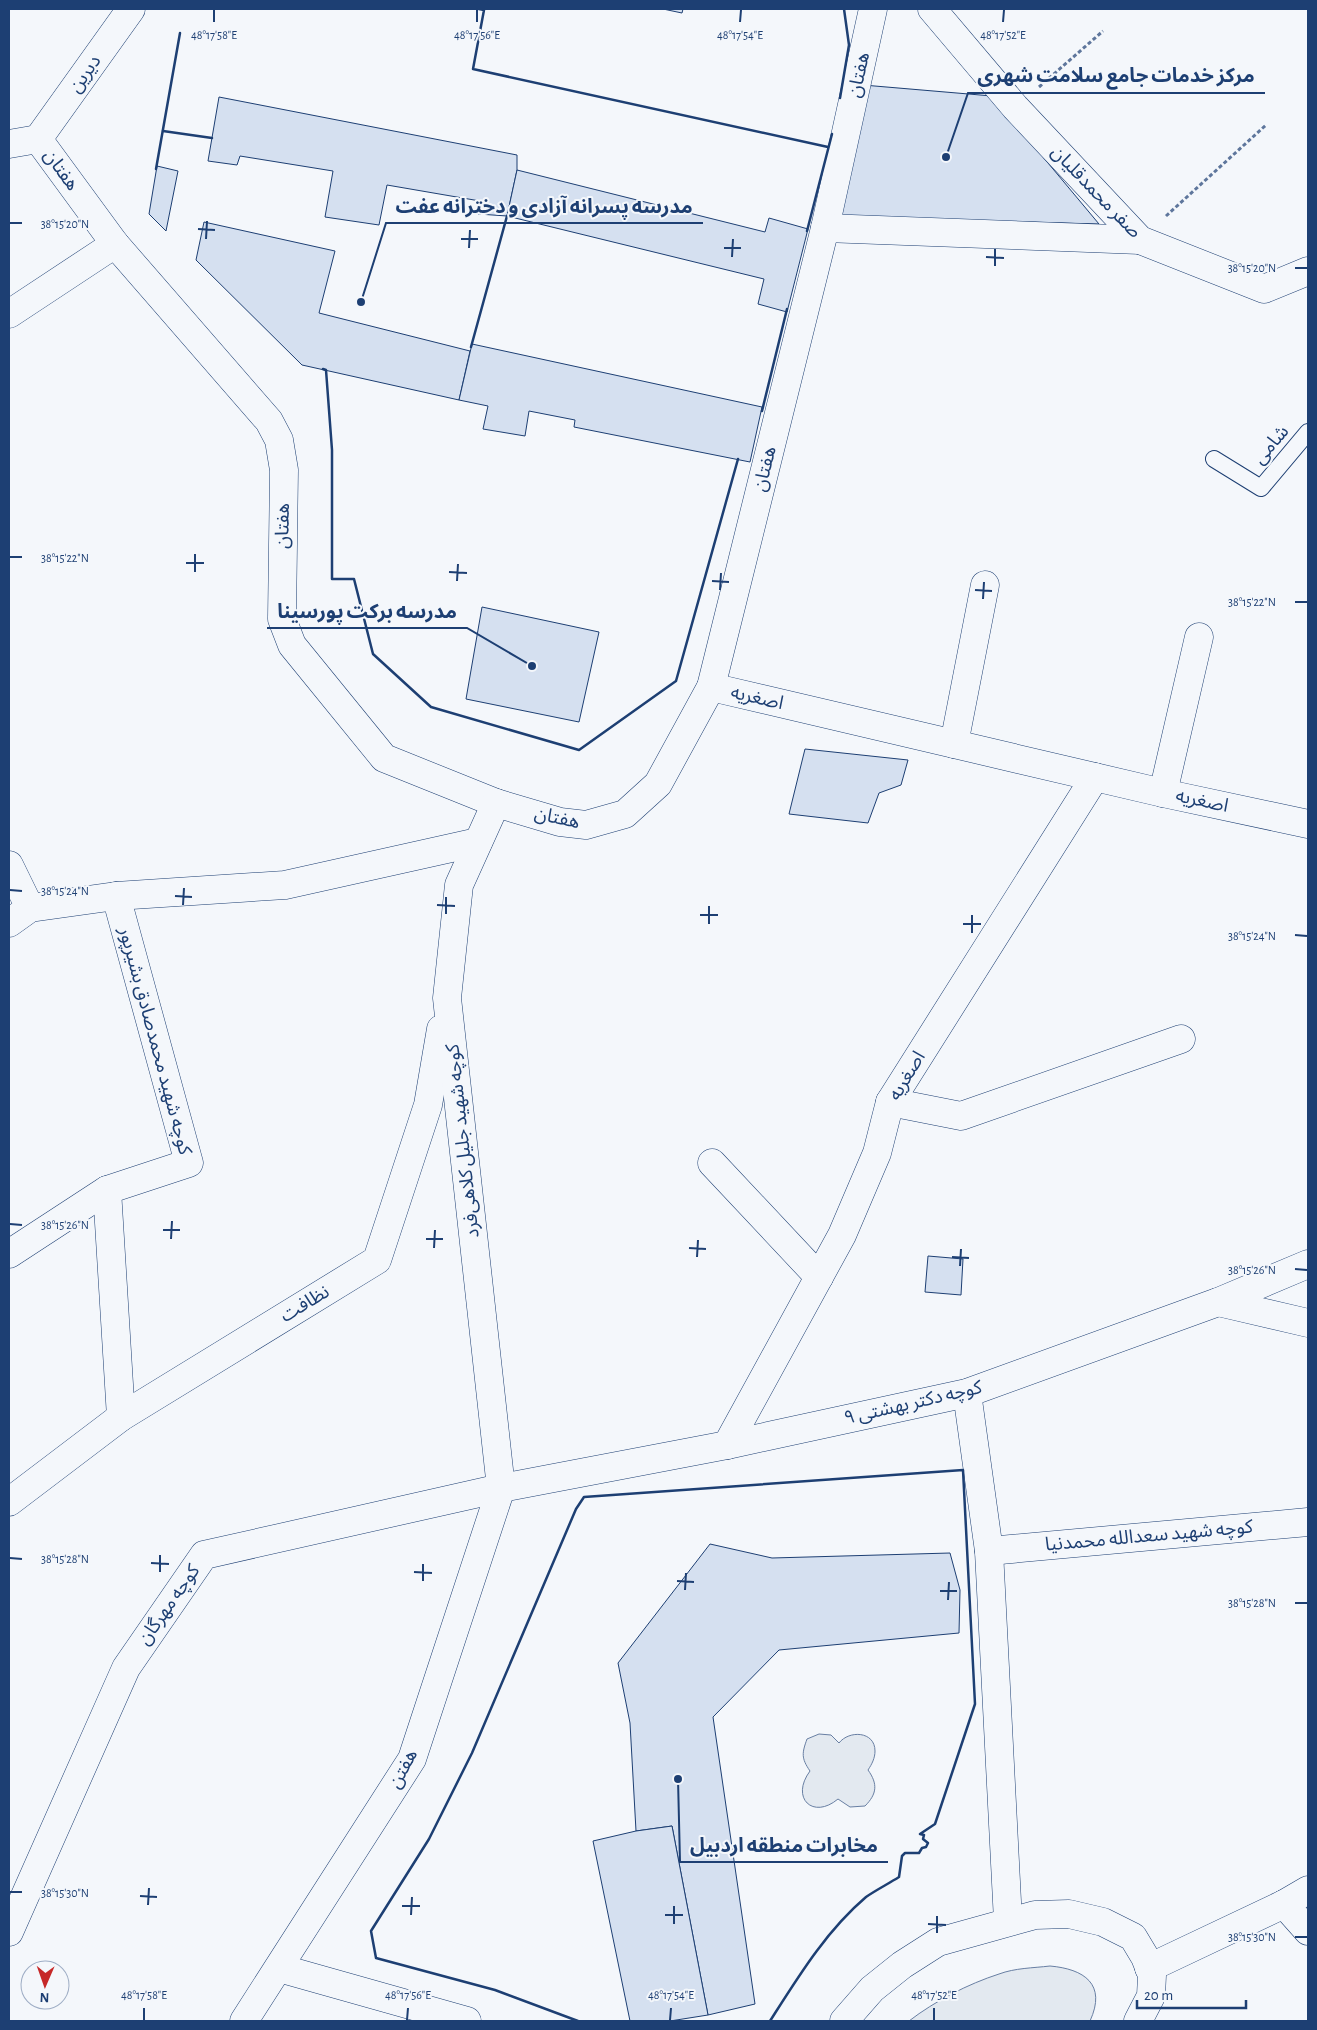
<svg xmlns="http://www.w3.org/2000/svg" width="1317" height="2030" viewBox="0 0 1317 2030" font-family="'Alegreya Sans','Noto Sans Arabic',sans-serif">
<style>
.green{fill:#e3e9f0;stroke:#687fa3}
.building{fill:#d5e0f0;stroke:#1d3f73}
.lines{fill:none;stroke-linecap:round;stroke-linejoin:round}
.lane-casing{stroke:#1d3f73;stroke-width:18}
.street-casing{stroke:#1d3f73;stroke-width:29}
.secondary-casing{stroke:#1d3f73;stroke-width:29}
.path{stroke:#5e769c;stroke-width:3;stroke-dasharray:4 2.5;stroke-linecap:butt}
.lane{stroke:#f4f7fb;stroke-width:16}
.street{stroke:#f4f7fb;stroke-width:28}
.secondary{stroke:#f4f7fb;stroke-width:28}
.wall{stroke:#1d3f73;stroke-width:2.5}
.ticks{fill:none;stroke:#1d3f73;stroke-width:2}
.labels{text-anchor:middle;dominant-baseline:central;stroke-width:4;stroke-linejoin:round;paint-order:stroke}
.street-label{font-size:19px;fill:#1d3f73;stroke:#f4f7fb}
.ticks-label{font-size:12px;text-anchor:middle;fill:#1d3f73;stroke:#f4f7fb;stroke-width:4;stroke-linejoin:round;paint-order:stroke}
.leader{fill:none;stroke:#1d3f73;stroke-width:2}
.callout-dot{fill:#1d3f73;stroke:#f4f7fb;stroke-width:2}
.callout-label{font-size:20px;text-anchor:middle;font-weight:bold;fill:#1d3f73;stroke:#f4f7fb;stroke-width:4;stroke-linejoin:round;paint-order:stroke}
</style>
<rect width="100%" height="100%" fill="#f4f7fb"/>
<g class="green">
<path d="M819 1734 831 1735 839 1743C849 1730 875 1731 875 1751 875 1758 872 1764 868 1770 878 1784 877 1794 865 1806L850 1807 838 1799C813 1820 790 1798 810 1771 801 1758 802 1753 807 1739Z"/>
<path d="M1050 1966C1084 1969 1107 1984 1090 2021H909C935 2001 968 1984 999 1974 1015 1968 1033 1968 1050 1966Z"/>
</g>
<g class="building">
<path d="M663 9H683L682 13Z"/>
<path d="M863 85 992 96 1099 224 836 217Z"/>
<path d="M219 97 517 155V170L507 216 478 214 480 201 387 185 379 225 325 217 333 171 240 156 237 165 208 161Z"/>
<path d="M157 166 178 171 166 231 149 214Z"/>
<path d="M517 170 765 232 769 218 808 229 787 312 758 304 764 279 507 216Z"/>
<path d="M204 222 335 251 319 313 470 351 459 400 302 365 196 260Z"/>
<path d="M472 344 762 407 750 462 574 427 575 420 529 411 525 436 483 429 488 406 459 400Z"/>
<path d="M482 607 599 632 579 722 466 699Z"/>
<path d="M805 749 908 760 901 785 879 793 868 823 789 814Z"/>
<path d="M928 1256 963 1259 961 1295 925 1292Z"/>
<path d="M710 1544 772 1558 950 1553 960 1590 959 1633 779 1650 713 1717 755 2004 708 2015 672 1826 636 1831 630 1723 618 1663Z"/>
<path d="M672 1826 708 2015 670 2021H630L593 1841 636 1831Z"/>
</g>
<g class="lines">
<defs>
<path id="lane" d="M1214 459 1261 488 1308 432"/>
<g id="street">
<path d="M932 9 1015 107 1140 240 1264 289 1308 271"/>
<path d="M38 139 115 244 269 421 279 440 284 470 282 619 292 645 384 758 496 803 560 822 586 825 625 814 658 784 711 687 825 228 873 9"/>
<path d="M38 139 131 9"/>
<path d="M9 144 38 139"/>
<path d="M825 228 1140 240"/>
<path d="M9 314 115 244"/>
<path d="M711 687 1163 793 1308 824"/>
<path d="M954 744 985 585"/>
<path d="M1163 793 1199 637"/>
<path d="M9 865 30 908"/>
<path d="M9 923 30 908 116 896 285 885 478 842"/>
<path d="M890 1102 961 1116 1181 1039"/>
<path d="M712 1163 819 1277"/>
<path d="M107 1190 121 1417"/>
<path d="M9 1254 107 1190 189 1163 116 896"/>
<path d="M1218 1302 1308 1323"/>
<path d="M967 1393 989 1551 1008 1921"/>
<path d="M727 1445 842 1235 877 1153 890 1102 1095 777"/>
<path d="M9 1502 121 1417 377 1260 428 1105 441 1029"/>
<path d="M989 1551 1308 1522"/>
<path d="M1284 1904 1308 1931"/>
<path d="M9 1932 126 1668 204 1555 501 1488 727 1445 967 1393 1218 1302 1308 1264"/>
<path d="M279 1968 467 2021"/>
<path d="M244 2021 412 1759 501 1488 447 998 459 885 496 803"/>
</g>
<g id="secondary">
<path d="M1149 1968 1284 1904 1308 1890"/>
<path d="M844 2021 872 1989 902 1965 938 1942 1035 1915 1069 1914 1103 1922 1133 1937 1145 1957 1152 1975 1151 1996 1138 2021"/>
</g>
</defs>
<use href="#lane" class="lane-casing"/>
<use href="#street" class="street-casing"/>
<use href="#secondary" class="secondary-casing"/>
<g class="path">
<path d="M1039 87 1103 31"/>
<path d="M1166 216 1266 125"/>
</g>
<use href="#lane" class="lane"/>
<use href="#street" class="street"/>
<use href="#secondary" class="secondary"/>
<g class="wall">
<path d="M479 9 484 10 473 69 828 147"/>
<path d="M840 98 849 45 844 9"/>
<path d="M163 131 212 138"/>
<path d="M156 169 180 33"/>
<path d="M807 231 832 134"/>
<path d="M471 347 507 216"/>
<path d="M323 369 326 370 332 450V579H354L373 654 431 707 579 750 676 681 738 459"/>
<path d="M762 411 787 309"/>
<path d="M578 2021 495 1990 376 1958 371 1931 429 1839 472 1753 576 1509 584 1497 963 1470 975 1704 935 1824 920 1834 924 1835 923 1839 928 1843 926 1847 922 1848 919 1853H905L902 1856 899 1877C888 1884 876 1890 866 1897 826 1931 798 1977 770 2021"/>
</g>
</g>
<path class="ticks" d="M214 22V10M477 22V10M740 22 741 10M1003 22 1004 10M10 223H22M198 229 215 230M206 239 207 221M461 239H478M469 248 470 230M724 248H741M732 257 733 239M986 257 1004 258M995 266V249M1295 268H1307M10 557H22M186 563H204M195 572V554M449 572 467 573M457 581 458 564M712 581 729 582M720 590 721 573M975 590 992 591M983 599 984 582M1295 602H1307M10 890 22 891M175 896 192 897M183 905 184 888M437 905 455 906M446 914V897M700 915H718M709 924V906M963 924H981M972 933V915M1295 935 1307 936M10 1224 22 1225M163 1230H180M171 1239 172 1221M426 1239H443M434 1248 435 1230M689 1248 706 1249M697 1257 698 1240M952 1257 969 1258M960 1266 961 1249M1295 1269 1307 1270M10 1558 22 1559M151 1563 169 1564M160 1572V1555M414 1572 432 1573M423 1581V1564M677 1581 694 1582M685 1590 686 1573M940 1591H957M948 1600 949 1582M1295 1603H1307M10 1892H22M140 1896 157 1897M148 1905 149 1888M402 1906H420M411 1915 412 1897M665 1915H683M674 1924V1906M928 1924 946 1925M937 1933V1916M1295 1937H1307M144 2020V2008M407 2020 408 2008M670 2020 671 2008M934 2020V2008"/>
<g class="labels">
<g class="street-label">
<text transform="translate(85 74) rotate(-55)">دیرین</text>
<text transform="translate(859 75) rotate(-78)">هفتان</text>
<text transform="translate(61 170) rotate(54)">هفتان</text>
<text transform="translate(1096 192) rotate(46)">صفر محمدقلیان</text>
<text transform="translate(1271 445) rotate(-50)">شامی</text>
<text transform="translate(765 469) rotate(-76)">هفتان</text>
<text transform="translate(283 526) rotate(-89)">هفتان</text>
<text transform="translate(757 698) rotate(13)">اصغریه</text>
<text transform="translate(1202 801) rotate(12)">اصغریه</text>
<text transform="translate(557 818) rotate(12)">هفتان</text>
<text transform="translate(155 1041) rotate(75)">کوچه شهید محمدصادق بشیرپور</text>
<text transform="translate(907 1076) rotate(-59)">اصغریه</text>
<text transform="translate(463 1141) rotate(-96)">کوچه شهید جلیل کلاهی‌فرد</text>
<text transform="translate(305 1304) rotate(-31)">نظافت</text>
<text transform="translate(913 1403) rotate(-13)">کوچه دکتر بهشتی ۹</text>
<text transform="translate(1149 1536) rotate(-5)">کوچه شهید سعدالله محمدنیا</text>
<text transform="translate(169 1605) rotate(-55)">کوچه مهرگان</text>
<text transform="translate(403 1769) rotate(-62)">هفتن</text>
</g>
</g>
<g class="ticks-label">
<text x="214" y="39">48°17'58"E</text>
<text x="477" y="39">48°17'56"E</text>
<text x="740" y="39">48°17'54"E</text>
<text x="1003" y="39">48°17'52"E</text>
<text x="65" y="228">38°15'20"N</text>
<text x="1252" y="272">38°15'20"N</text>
<text x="65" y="562">38°15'22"N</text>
<text x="1252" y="606">38°15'22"N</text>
<text x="65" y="895">38°15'24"N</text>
<text x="1252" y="940">38°15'24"N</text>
<text x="65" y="1229">38°15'26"N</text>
<text x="1252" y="1274">38°15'26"N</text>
<text x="65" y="1563">38°15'28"N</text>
<text x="1252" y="1607">38°15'28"N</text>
<text x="65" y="1897">38°15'30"N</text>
<text x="1252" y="1941">38°15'30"N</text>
<text x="144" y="1999">48°17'58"E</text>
<text x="408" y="1999">48°17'56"E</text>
<text x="671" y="1999">48°17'54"E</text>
<text x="934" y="1999">48°17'52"E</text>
</g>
<path class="leader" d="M946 157L968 93H1265M361 302L386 223H703M532 666L467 628H267M678 1779L680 1862H888"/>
<g class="callout-dot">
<circle cx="946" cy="157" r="5"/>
<circle cx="361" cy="302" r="5"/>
<circle cx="532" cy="666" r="5"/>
<circle cx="678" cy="1779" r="5"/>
</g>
<g class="callout-label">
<text x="1116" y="82">مرکز خدمات جامع سلامت شهری</text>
<text x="544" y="213">مدرسه پسرانه آزادی و دخترانه عفت</text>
<text x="367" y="618">مدرسه برکت پورسینا</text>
<text x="784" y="1852">مخابرات منطقه اردبیل</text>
</g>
<rect width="1317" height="2030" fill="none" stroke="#1d3f73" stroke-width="20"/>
<g transform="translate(45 1985) rotate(182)"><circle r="24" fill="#f4f7fb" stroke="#9eadc5"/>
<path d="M0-4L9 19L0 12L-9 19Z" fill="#c62828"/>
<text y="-8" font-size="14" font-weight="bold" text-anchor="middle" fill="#1d3f73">N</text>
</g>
<path d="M1137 2000v8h109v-8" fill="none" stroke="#1d3f73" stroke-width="2.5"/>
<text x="1144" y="2000" font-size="15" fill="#1d3f73" stroke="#f4f7fb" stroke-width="4" paint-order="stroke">20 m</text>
</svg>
